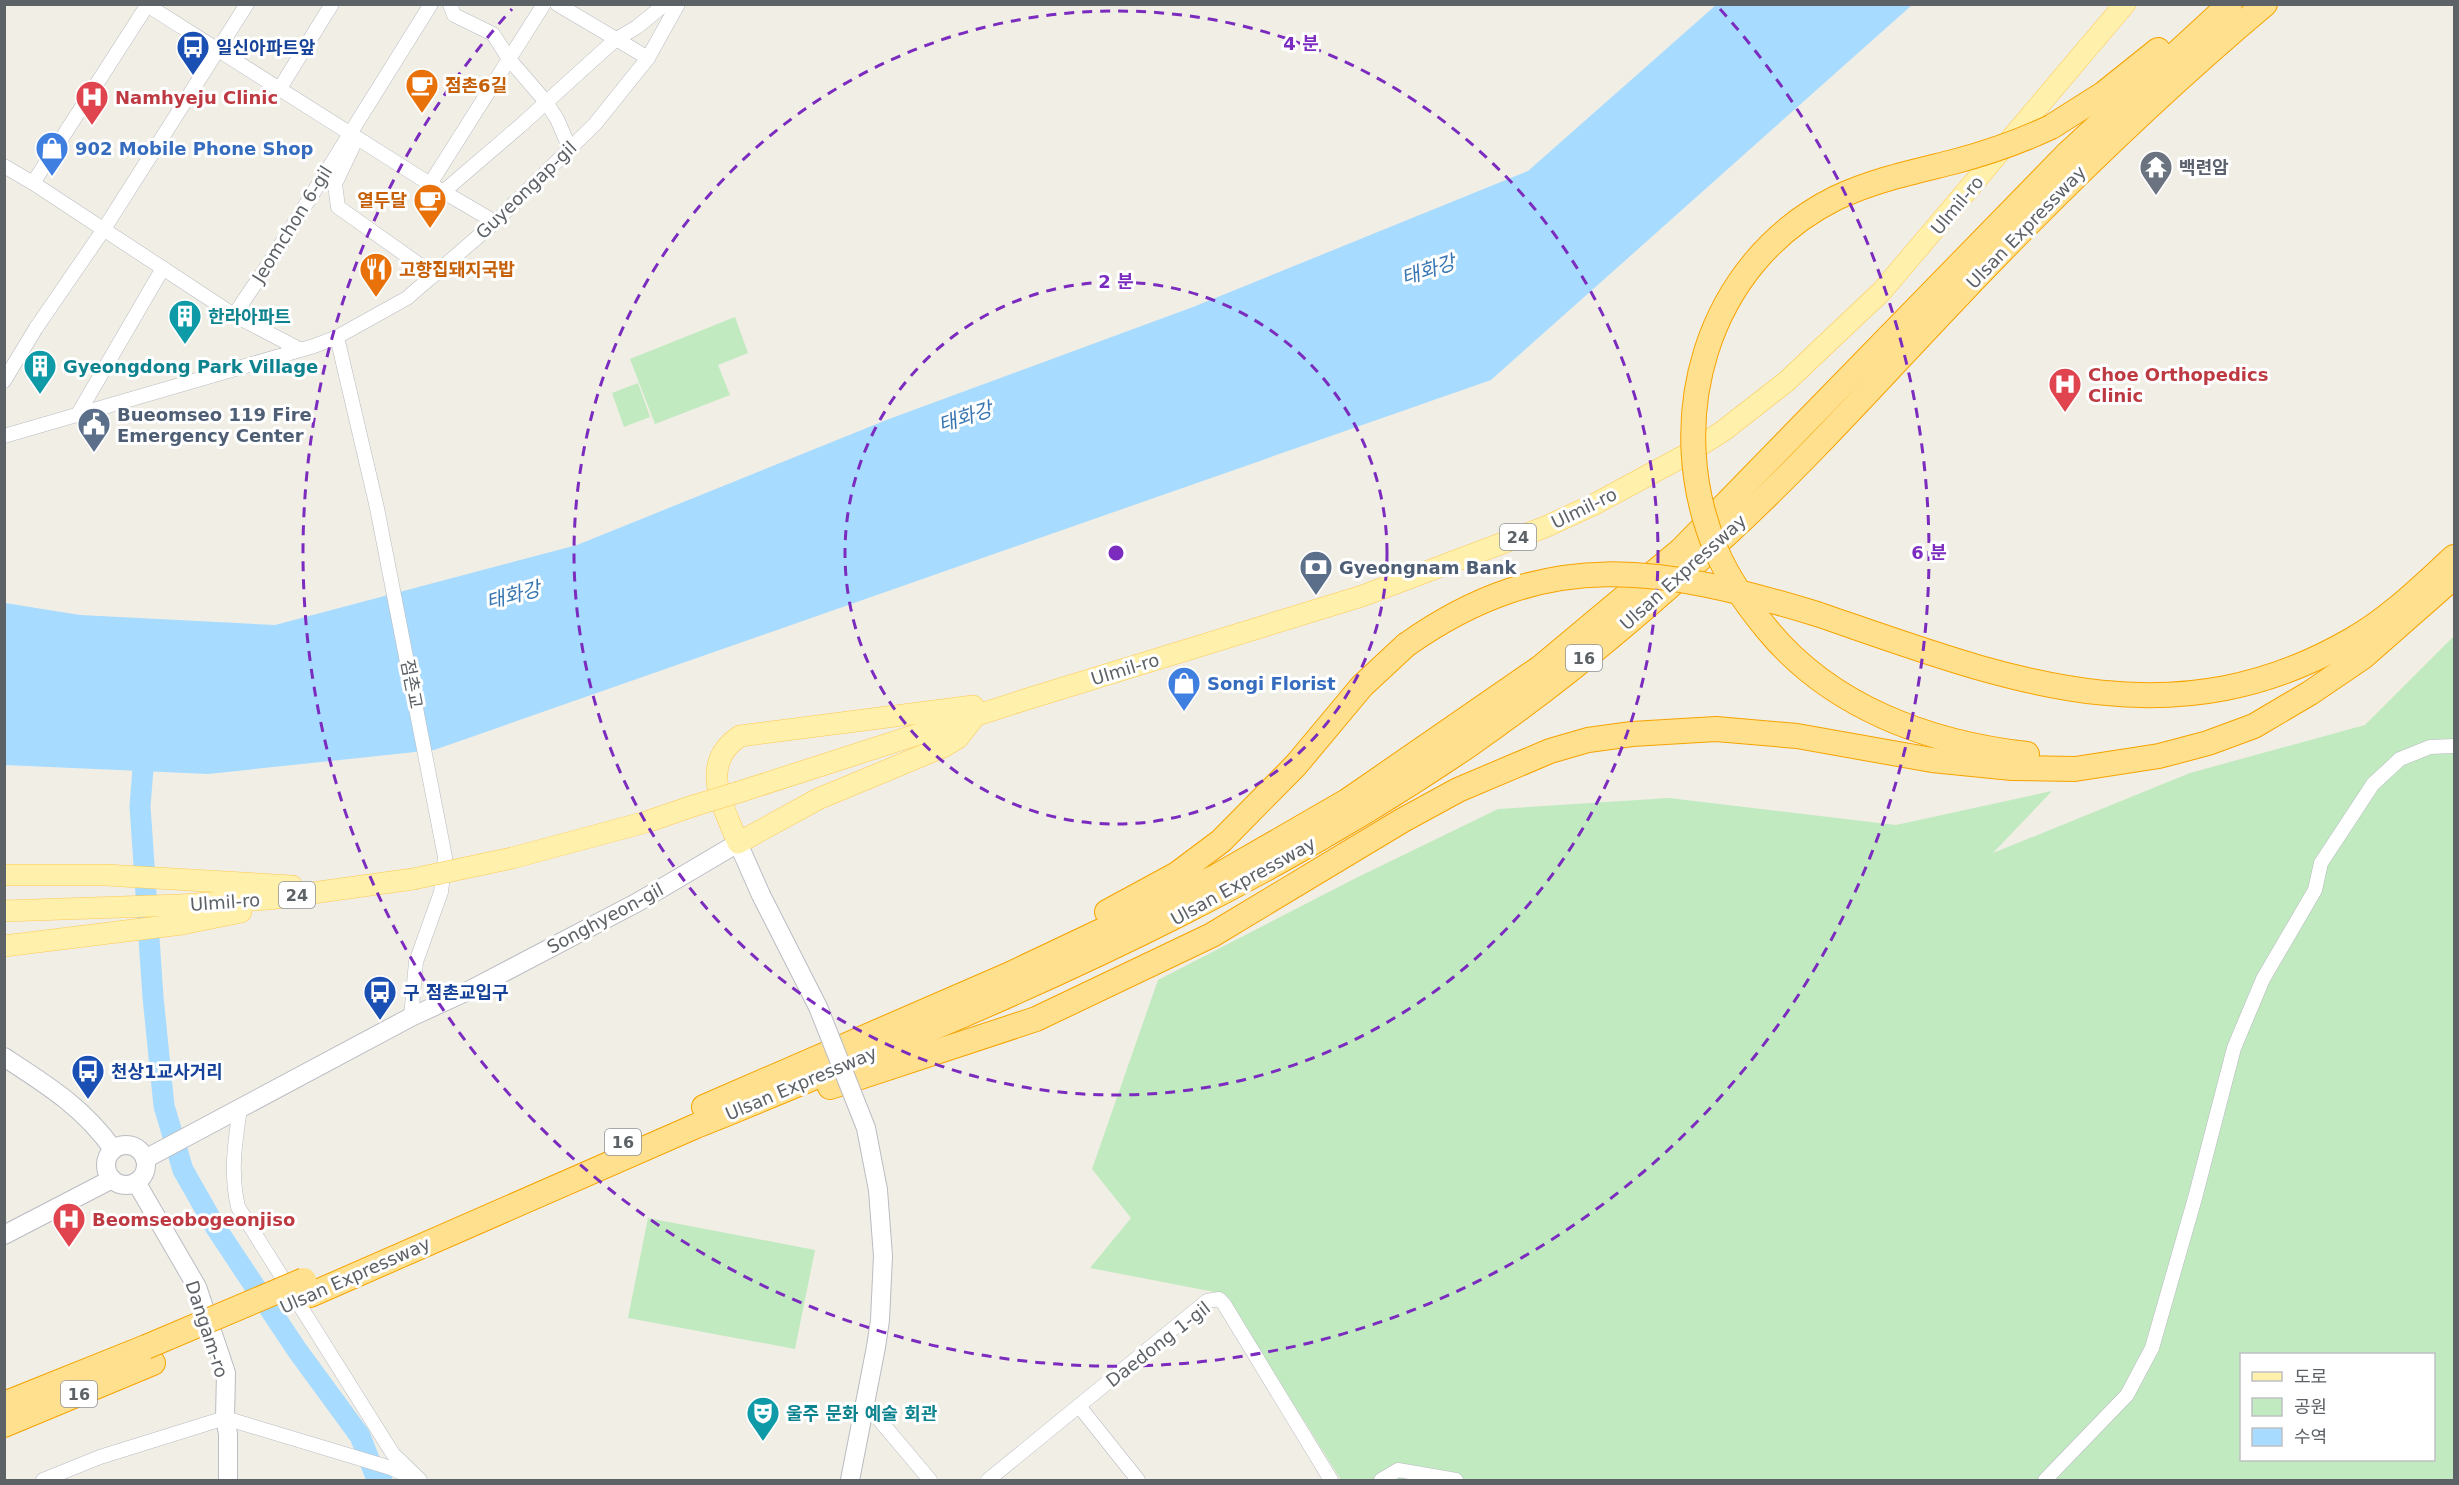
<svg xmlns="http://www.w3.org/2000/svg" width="2459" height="1485" viewBox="0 0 2459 1485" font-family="'DejaVu Sans','Noto Sans KR',sans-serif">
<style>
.green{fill:#c1eac0;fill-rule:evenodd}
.water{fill:#a7dbff}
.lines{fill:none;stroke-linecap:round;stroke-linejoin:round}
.river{stroke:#a7dbff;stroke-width:21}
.street-casing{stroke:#b8bbc0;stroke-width:15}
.secondary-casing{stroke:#b9bcc2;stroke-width:20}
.primary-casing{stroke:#fec951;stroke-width:22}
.highway-casing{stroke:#f6a300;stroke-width:26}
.street{stroke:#fff;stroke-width:14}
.secondary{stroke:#fff;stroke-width:18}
.primary{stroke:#fff0ac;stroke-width:21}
.highway{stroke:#ffe08e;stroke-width:24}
.secondary-bridge-casing{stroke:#b9bcc2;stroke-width:20;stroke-linecap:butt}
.primary-bridge-casing{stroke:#fec951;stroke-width:22;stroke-linecap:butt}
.highway-bridge-casing{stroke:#f6a300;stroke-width:26;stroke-linecap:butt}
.secondary-bridge{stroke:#fff;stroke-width:18}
.primary-bridge{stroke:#fff0ac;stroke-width:21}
.highway-bridge{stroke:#ffe08e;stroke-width:24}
.ring{fill:none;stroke:#7b2cbf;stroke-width:3;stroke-dasharray:10 8}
.labels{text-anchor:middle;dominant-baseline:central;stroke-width:6;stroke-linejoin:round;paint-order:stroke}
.shield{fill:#fff;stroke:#8e9195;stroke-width:1.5}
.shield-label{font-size:16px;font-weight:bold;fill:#5d6267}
.transit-label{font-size:18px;font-weight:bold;fill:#164399;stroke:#fff;text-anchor:start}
.food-label{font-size:18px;font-weight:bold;fill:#c56008;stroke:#fff;text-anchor:start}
.health-label{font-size:18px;font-weight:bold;fill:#be3a42;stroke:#fff;text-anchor:start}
.shop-label{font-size:18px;font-weight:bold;fill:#366cbe;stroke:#fff;text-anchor:start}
.worship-label{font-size:18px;font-weight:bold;fill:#5b616d;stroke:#fff;text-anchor:start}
.street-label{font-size:18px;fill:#5d6267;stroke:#fff}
.culture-label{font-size:18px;font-weight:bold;fill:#0d838f;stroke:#fff;text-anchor:start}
.service-label{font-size:18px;font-weight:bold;fill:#4e5e75;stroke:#fff;text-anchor:start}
.water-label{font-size:20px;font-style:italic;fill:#3776b2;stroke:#fff}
.centre{fill:#7b2cbf;stroke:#fff;stroke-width:3}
.ring-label{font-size:18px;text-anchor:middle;font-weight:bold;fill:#7b2cbf;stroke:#fff;stroke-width:6;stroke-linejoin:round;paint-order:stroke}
</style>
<rect width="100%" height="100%" fill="#f1eee5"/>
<g class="green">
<path d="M735 317 748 353 718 365 730 395 655 424 630 359Z"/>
<path d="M638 383 650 417 624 427 612 393Z"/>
<path d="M2454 636V1480H1341L1225 1294 1090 1268 1131 1218 1092 1169 1158 980 1354 879 1498 809 1669 798 1896 825 2052 791 1993 853 2190 773 2365 725ZM2242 1354H2434V1460H2242Z"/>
<path d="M648 1218 815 1250 795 1349 628 1318Z"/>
</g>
<path class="water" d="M1716 5H1912L1491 380 434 750 208 774 5 765V603L80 615 275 625 577 545 889 419 1193 307 1528 171Z"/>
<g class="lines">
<path class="river" d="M145 744 140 806 153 997 164 1106 183 1170 216 1228 297 1350 360 1436 376 1477 382 1480"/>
<defs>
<g id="street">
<path d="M450 4 454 15 493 34 509 59 546 102 557 119 570 149"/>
<path d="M557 4 648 58"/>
<path d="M147 5 430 184 495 222"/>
<path d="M280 88 332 4"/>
<path d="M357 138 335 184 338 207 434 275"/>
<path d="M4 166 33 183 148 4"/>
<path d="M33 183 234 315 299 349"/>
<path d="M430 184 544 4"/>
<path d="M443 192 520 126 615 40 637 27 665 4"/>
<path d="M234 315 270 262 431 4"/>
<path d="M337 337 377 508 445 857 441 892 416 962 411 1017"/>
<path d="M4 381 36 328 104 229 247 4"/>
<path d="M78 414 163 268"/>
<path d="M4 436 314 346 337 337 407 298 495 222 595 124 648 58 678 4"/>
<path d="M240 1108C235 1144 230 1171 238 1207L393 1454 420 1480"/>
<path d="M866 1404 930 1480"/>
<path d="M1079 1406 1138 1480"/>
<path d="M43 1480 100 1457 225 1418 391 1468 411 1477"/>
<path d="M988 1480 1207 1301 1219 1299 1224 1304 1331 1480"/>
<path d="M1381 1480 1398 1470 1456 1480"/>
<path d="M2045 1480 2127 1395 2152 1348 2195 1198 2234 1048 2263 979 2315 890 2321 863 2373 784 2400 759 2430 747 2454 746"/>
</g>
<g id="secondary">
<path d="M4 1057C47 1085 83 1107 113 1149"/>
<circle cx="126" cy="1165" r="20"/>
<path d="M145 1159 411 1017 470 990 638 902 738 843 761 895"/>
<path d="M136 1182 197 1287 226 1373 225 1418 228 1434V1480"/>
<path d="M4 1235 112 1179"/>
<path d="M850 1480 876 1347 880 1320 883 1256"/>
</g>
<g id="primary">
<path d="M973 706 740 736C698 764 723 805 738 843L818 799 943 747 958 738 976 715"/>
<path d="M739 792 1024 700 1362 596 1545 527 1593 505 1682 457 1723 431 1787 381 1882 291 2125 4"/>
<path d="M512 858 646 822 696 805"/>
<path d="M4 875H106L292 886"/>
<path d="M4 911 180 905 269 899 413 879"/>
<path d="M4 946 182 924 241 912"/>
</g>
<g id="highway">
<path d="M2051 127 2103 94 2158 50"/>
<path d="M1817 614C2001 677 2168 747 2353 639 2390 618 2422 586 2454 557"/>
<path d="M1766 628C1830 707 1929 743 2027 754"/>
<path d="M1107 912 1177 874 1221 841 1296 765 1362 686 1406 645"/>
<path d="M830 1087 1036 1019 1212 935 1403 820 1458 790 1550 751 1588 740 1632 734 1716 729 1797 736 1932 760 2012 768 2075 769 2159 756 2208 743 2254 726 2310 693 2363 657 2454 577"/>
<path d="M704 1107 1008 975 1217 876 1347 801 1541 667 1681 550 2068 153 2230 4"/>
<path d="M310 1295 696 1126C757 1102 817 1076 878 1051 1084 966 1284 871 1469 745 1560 682 1646 610 1727 534 1804 463 1874 385 1946 309 2047 202 2152 99 2265 4"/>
<path d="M4 1404 146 1347"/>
<path d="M4 1425 153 1363"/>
</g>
</defs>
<use href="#street" class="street-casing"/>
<use href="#secondary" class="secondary-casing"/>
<use href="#primary" class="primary-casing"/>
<use href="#highway" class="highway-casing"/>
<use href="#street" class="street"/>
<use href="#secondary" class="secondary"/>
<use href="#primary" class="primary"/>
<use href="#highway" class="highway"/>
<defs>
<path id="secondary-bridge" d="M761 895 818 1007 866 1128 878 1190 883 1256"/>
<g id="primary-bridge">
<path d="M696 805 739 792"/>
<path d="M413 879 512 858"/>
</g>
<g id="highway-bridge">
<path d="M1766 628C1747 605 1729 580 1717 552 1661 422 1705 263 1836 198 1874 180 1913 172 1953 162 1987 153 2019 142 2051 127"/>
<path d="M1406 645C1547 545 1662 567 1817 614"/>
<path d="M146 1347 304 1280"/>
</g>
</defs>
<use href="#secondary-bridge" class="secondary-bridge-casing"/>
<use href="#primary-bridge" class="primary-bridge-casing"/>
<use href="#highway-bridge" class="highway-bridge-casing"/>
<use href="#secondary-bridge" class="secondary-bridge"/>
<use href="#primary-bridge" class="primary-bridge"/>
<use href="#highway-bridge" class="highway-bridge"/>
</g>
<g class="ring">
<circle cx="1116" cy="553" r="271"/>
<circle cx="1116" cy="553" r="542"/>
<path d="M1720 9A813 813 0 1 1 512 9"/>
</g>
<defs>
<symbol id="bus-pin" viewBox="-11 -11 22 30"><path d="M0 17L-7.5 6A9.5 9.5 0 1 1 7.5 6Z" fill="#1a4fb4" stroke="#fff"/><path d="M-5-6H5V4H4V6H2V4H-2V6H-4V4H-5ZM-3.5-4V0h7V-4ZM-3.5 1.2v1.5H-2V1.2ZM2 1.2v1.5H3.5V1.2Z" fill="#fff"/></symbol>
<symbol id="cafe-pin" viewBox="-11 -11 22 30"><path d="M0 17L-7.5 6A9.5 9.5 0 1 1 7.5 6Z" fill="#e8710a" stroke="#fff"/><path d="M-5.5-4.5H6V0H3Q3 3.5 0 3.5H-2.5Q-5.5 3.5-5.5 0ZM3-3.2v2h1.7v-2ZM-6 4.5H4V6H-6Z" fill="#fff"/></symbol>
<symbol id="hospital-pin" viewBox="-11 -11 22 30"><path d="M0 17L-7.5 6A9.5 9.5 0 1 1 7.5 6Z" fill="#e0444e" stroke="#fff"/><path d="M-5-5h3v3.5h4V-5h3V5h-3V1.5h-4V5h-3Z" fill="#fff"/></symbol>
<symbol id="shop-pin" viewBox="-11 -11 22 30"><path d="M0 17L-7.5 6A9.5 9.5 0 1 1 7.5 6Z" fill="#3f7fe0" stroke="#fff"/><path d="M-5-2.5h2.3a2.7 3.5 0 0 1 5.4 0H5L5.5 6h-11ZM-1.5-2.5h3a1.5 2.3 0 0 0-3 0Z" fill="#fff"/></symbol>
<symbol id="temple-pin" viewBox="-11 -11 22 30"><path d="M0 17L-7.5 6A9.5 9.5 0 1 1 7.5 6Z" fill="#6b7280" stroke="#fff"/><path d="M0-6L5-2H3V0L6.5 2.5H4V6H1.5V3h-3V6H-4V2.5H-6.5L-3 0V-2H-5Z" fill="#fff"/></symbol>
<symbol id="restaurant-pin" viewBox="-11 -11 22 30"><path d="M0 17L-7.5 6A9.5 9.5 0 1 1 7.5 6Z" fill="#e8710a" stroke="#fff"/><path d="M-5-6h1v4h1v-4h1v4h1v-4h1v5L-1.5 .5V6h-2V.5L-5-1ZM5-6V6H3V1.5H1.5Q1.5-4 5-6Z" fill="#fff"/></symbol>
<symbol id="building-pin" viewBox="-11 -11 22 30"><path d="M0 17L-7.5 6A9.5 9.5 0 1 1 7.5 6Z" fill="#0f9aa8" stroke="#fff"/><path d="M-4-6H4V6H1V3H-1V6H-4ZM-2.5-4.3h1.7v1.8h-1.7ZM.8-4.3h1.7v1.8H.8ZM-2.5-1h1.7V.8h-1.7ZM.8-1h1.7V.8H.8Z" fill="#fff"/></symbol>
<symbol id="civic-pin" viewBox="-11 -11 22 30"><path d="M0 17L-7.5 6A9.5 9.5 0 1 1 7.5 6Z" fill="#5c6f8a" stroke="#fff"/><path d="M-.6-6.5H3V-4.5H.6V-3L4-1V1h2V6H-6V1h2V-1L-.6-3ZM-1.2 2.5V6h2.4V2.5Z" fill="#fff"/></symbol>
<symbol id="bank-pin" viewBox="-11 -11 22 30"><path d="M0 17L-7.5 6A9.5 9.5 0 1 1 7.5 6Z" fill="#5c6f8a" stroke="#fff"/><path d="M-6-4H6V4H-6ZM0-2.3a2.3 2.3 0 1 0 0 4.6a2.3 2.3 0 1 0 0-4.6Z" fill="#fff"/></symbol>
<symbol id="theatre-pin" viewBox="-11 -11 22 30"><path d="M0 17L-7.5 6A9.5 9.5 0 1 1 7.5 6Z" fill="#0f9aa8" stroke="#fff"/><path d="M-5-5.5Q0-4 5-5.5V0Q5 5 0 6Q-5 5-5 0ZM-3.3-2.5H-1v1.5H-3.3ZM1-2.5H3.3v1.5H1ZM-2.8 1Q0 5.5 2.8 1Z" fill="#fff"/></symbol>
</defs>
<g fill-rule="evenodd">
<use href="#bus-pin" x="174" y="28" width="38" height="52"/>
<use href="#cafe-pin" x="403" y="66" width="38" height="52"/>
<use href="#hospital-pin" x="73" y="78" width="38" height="52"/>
<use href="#shop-pin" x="33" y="129" width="38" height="52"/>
<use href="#temple-pin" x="2137" y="148" width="38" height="52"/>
<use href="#cafe-pin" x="411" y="181" width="38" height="52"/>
<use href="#restaurant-pin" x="357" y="250" width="38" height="52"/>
<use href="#building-pin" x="166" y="297" width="38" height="52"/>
<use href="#building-pin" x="21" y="347" width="38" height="52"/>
<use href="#hospital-pin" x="2046" y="365" width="38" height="52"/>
<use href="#civic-pin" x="75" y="405" width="38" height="52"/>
<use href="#bank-pin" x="1297" y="548" width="38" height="52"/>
<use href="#shop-pin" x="1165" y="664" width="38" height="52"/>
<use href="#bus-pin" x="361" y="973" width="38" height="52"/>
<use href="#bus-pin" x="69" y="1052" width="38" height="52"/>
<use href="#hospital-pin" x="50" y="1200" width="38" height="52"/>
<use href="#theatre-pin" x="744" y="1394" width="38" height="52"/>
</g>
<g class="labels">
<g class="shield">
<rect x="1500" y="524" width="36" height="26" rx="4.5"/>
<rect x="1566" y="645" width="36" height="26" rx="4.5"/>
<rect x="279" y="882" width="36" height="26" rx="4.5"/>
<rect x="605" y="1129" width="36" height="26" rx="4.5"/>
<rect x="61" y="1381" width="36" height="26" rx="4.5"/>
</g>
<g class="shield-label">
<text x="1518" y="537">24</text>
<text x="1584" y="658">16</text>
<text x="297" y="895">24</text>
<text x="623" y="1142">16</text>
<text x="79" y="1394">16</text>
</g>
<g class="transit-label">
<text x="216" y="47">일신아파트앞</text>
<text x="403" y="992">구 점촌교입구</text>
<text x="111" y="1071">천상1교사거리</text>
</g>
<g class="food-label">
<text x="445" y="85">점촌6길</text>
<text x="407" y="200" text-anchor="end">열두달</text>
<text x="399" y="269">고향집돼지국밥</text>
</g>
<g class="health-label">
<text x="115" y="97">Namhyeju Clinic</text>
<text x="2088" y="374">Choe Orthopedics<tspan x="2088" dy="21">Clinic</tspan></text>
<text x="92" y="1219">Beomseobogeonjiso</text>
</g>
<g class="shop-label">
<text x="75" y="148">902 Mobile Phone Shop</text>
<text x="1207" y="683">Songi Florist</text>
</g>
<g class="worship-label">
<text x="2179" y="167">백련암</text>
</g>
<g class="street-label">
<text transform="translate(526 190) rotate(-44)">Guyeongap-gil</text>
<text transform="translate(1957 205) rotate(-50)">Ulmil-ro</text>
<text transform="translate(292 224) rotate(-58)">Jeomchon 6-gil</text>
<text transform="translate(2026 227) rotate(-46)">Ulsan Expressway</text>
<text transform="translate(1584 508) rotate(-26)">Ulmil-ro</text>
<text transform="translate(1683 572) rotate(-42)">Ulsan Expressway</text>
<text transform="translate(1125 669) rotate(-17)">Ulmil-ro</text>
<text transform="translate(412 684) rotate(79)">점촌교</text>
<text transform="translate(1243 881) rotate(-29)">Ulsan Expressway</text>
<text transform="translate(225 902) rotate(-4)">Ulmil-ro</text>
<text transform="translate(605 918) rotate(-28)">Songhyeon-gil</text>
<text transform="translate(801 1083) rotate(-23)">Ulsan Expressway</text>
<text transform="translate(355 1275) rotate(-24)">Ulsan Expressway</text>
<text transform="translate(207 1329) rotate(72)">Dangam-ro</text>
<text transform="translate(1158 1344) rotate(-38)">Daedong 1-gil</text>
</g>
<g class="culture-label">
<text x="208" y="316">한라아파트</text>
<text x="63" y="366">Gyeongdong Park Village</text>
<text x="786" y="1413">울주 문화 예술 회관</text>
</g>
<g class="service-label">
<text x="117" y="414">Bueomseo 119 Fire<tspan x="117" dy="21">Emergency Center</tspan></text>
<text x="1339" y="567">Gyeongnam Bank</text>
</g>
<g class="water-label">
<text transform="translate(1428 270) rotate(-18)">태화강</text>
<text transform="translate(965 417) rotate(-18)">태화강</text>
<text transform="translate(513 595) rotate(-15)">태화강</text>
</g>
</g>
<circle cx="1116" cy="553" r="9" class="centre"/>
<g class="ring-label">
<text x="1301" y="50">4 분</text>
<text x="1116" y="288">2 분</text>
<text x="1929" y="559">6 분</text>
</g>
<rect width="2459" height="1485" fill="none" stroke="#5d6267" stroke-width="12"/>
<rect x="2240" y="1353" width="195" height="108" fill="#ffffff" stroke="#bec0c2" stroke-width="1.5"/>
<rect x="2252" y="1372" width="30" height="9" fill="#fff0ac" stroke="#bec0c2" stroke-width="1.5"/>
<text x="2294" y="1383" font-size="18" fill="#5d6267">도로</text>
<rect x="2252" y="1398" width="30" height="18" fill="#c1eac0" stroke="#bec0c2" stroke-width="1.5"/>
<text x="2294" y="1413" font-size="18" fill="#5d6267">공원</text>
<rect x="2252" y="1428" width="30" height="18" fill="#a7dbff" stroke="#bec0c2" stroke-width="1.5"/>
<text x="2294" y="1443" font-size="18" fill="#5d6267">수역</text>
</svg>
